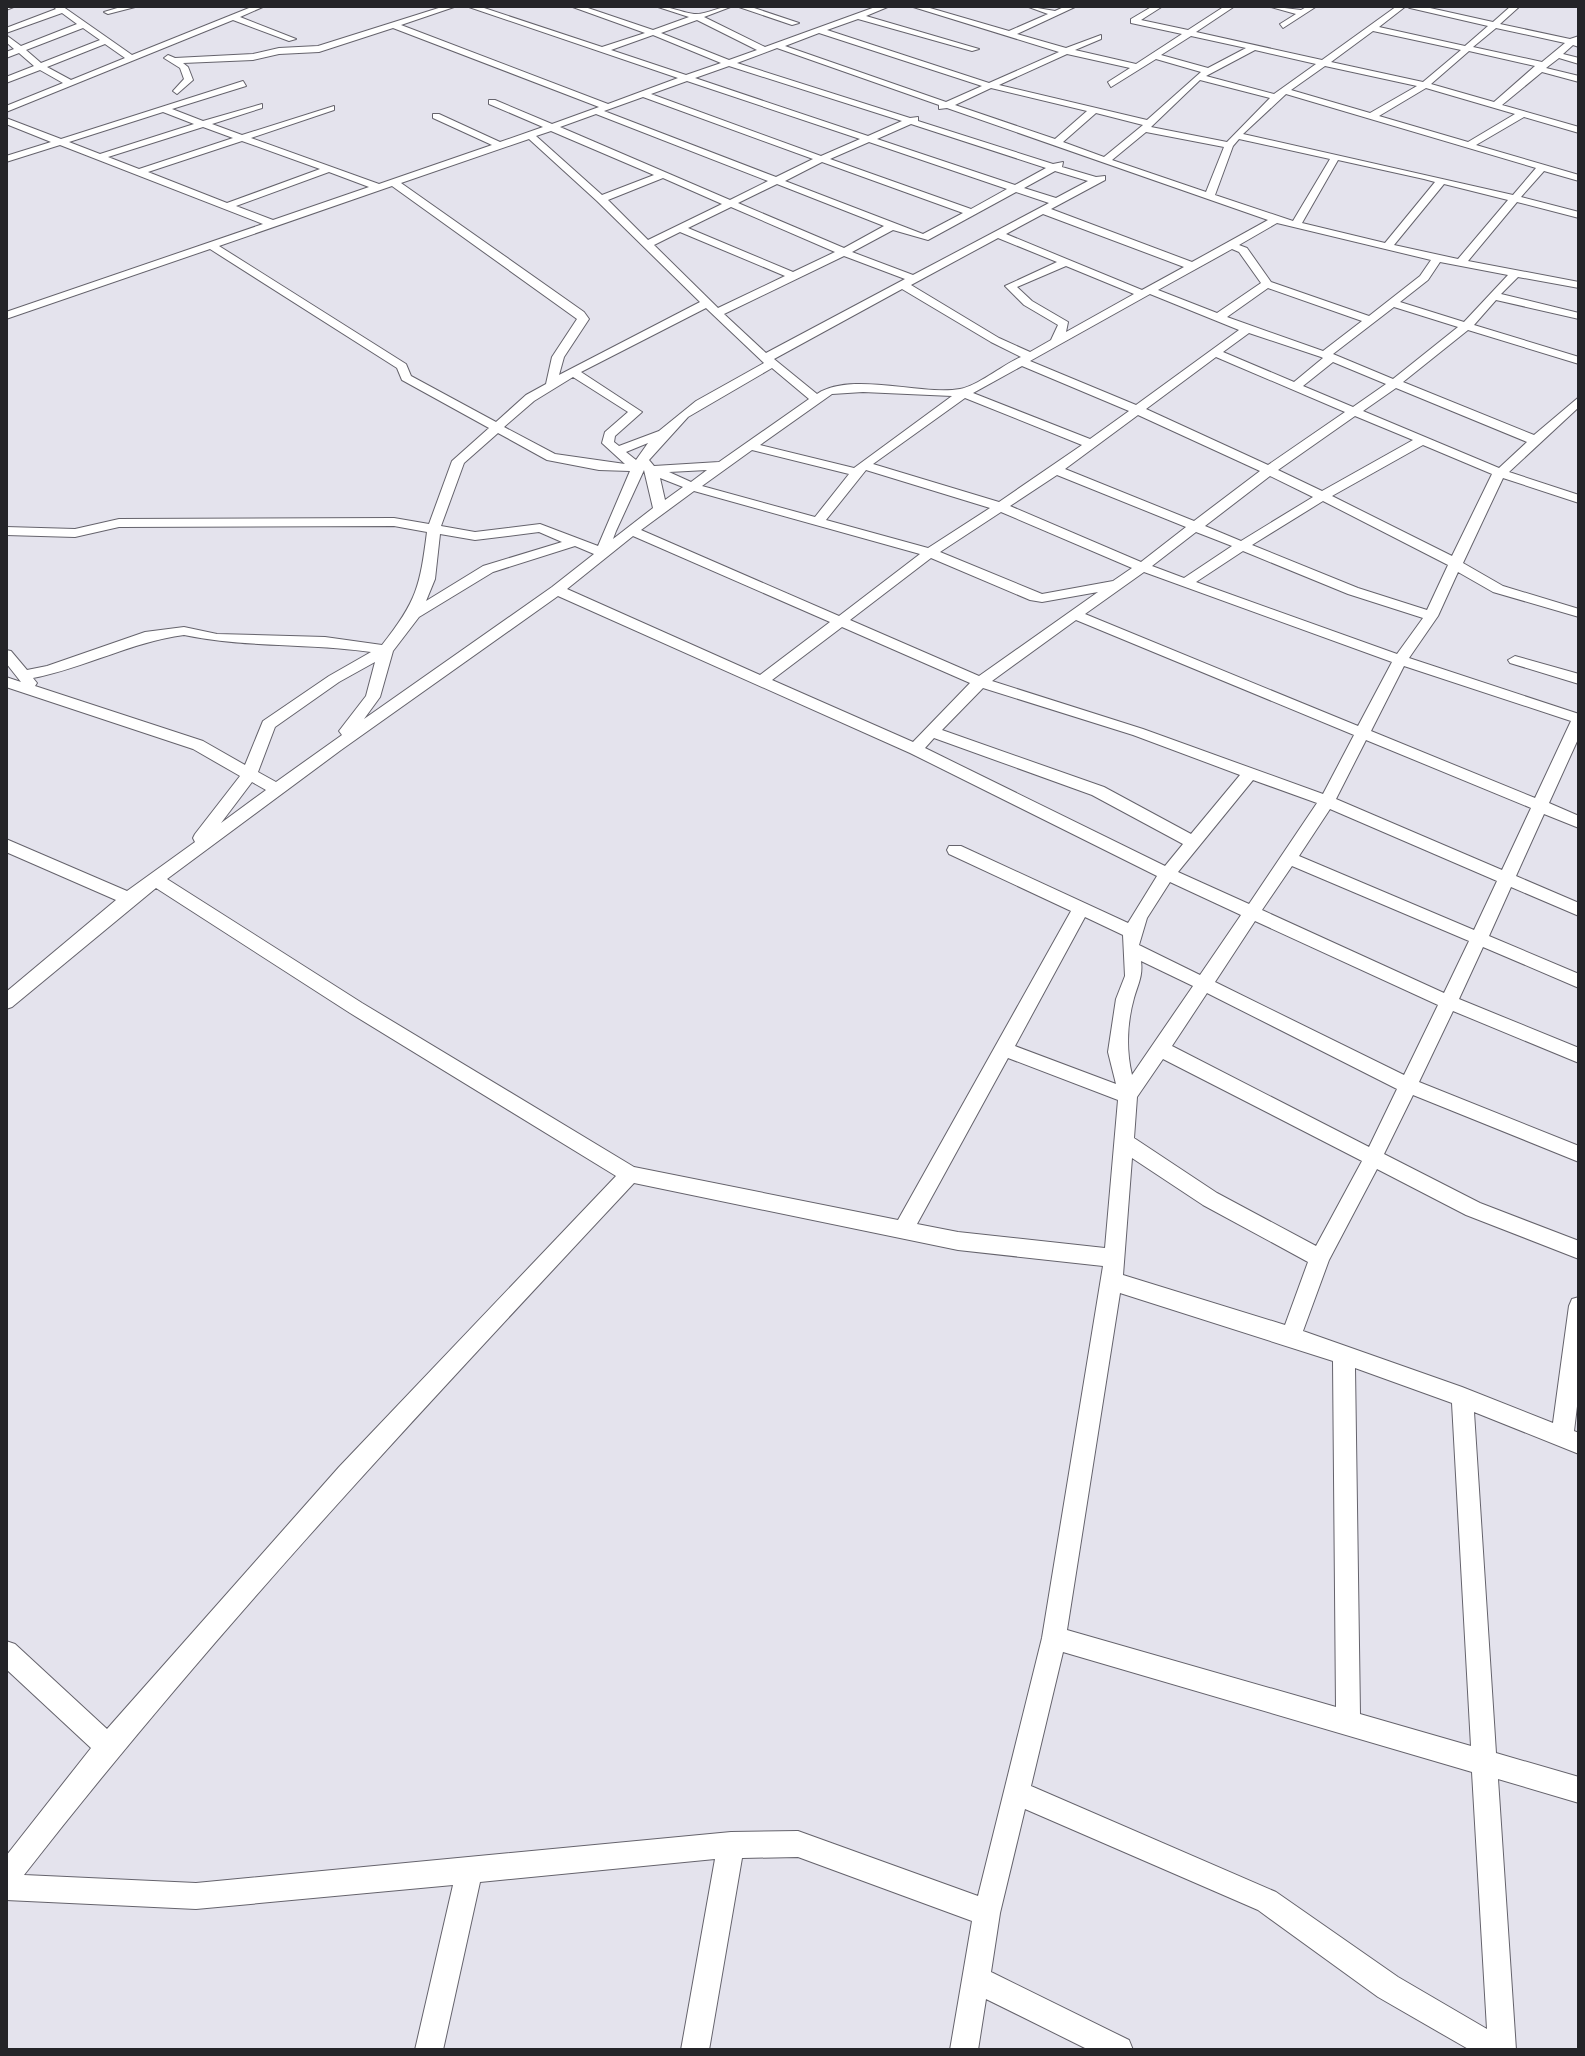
<svg xmlns="http://www.w3.org/2000/svg" width="1585" height="2056" viewBox="0 0 1585 2056" font-family="'Source Sans 3',sans-serif">
<style>
.lines{fill:none;stroke-linecap:round;stroke-linejoin:round}
.street-casing{stroke:#65636c;stroke-width:2}
.street{fill:#fff;fill-rule:evenodd}
</style>
<rect width="100%" height="100%" fill="#e4e3ed"/>
<g class="lines">
<defs>
<g id="street">
<path d="M6 6H16L6 10Z"/>
<path d="M53 6H62L132 55 254 6H265L240 17 296 39 289 41 233 20 6 112V106L63 83 40 70 6 83V77L34 66 19 53 6 58V52L14 49 6 42V35L21 46 77 24 62 13 6 33V28L56 9ZM83 28 100 40 41 63 26 50ZM105 44 125 58 71 80 47 67Z"/>
<path d="M124 6H139L108 14 104 12Z"/>
<path d="M445 6H457L401 25 608 104 678 78 466 6H478L602 47 645 33 570 6H582L653 30 689 17 655 6C669 6 680 12 694 14 706 15 720 6 733 6L704 17 765 47 878 6H890L866 16 979 49 972 51 858 19 827 30 989 83 1059 52 910 6H923L1009 31 1048 14 1026 6 1055 11 1066 6H1077L1017 34 1066 48 1101 35V39L1075 50 1136 64 1182 34 1131 23V19L1153 6H1163L1141 20 1188 30 1225 6H1235L1196 32 1322 60 1397 6H1421L1493 22 1511 6H1520L1500 24 1570 39 1579 36V47L1573 45 1563 54 1579 58V64L1559 58 1546 68 1579 76V82L1542 72 1502 105 1579 127V133L1524 117 1476 145 1579 175V181L1544 171 1521 197 1579 212V218L1517 202 1468 261 1579 282V288L1518 277 1501 294 1579 313V319L1496 300 1474 325 1579 357V364L1468 330 1403 382 1534 435 1579 397V407L1509 472 1579 495V503L1503 478 1463 563 1503 586 1579 609V617L1493 592 1458 572 1438 616 1409 658 1579 714V737L1549 803 1579 816V828L1544 814 1516 876 1579 903V916L1511 887 1489 936 1579 974V988L1483 947 1459 999 1579 1048V1063L1453 1011 1419 1082 1579 1146V1162L1413 1095 1384 1154 1480 1203 1579 1241V1259L1466 1215 1377 1169 1329 1260 1303 1331 1462 1387 1553 1423 1569 1306 1572 1299 1579 1297V1390L1574 1431 1579 1433V1454L1474 1412 1496 1753 1579 1777V1803L1498 1779 1516 2050H1470L1378 1997 1258 1910 1025 1809 1000 1913 991 1972 1129 2040 1133 2050H1089L986 1999 978 2050H950L972 1921 798 1857 742 1858 709 2050H681L715 1859 480 1882 443 2050H415L453 1885 196 1909 6 1900V1856L91 1748 6 1669V1641L15 1644 107 1729 339 1467 616 1176 350 1013 156 888 12 1007 6 1009V992L116 900 6 852V839L127 891 195 842 193 838 195 834 240 776 193 749 6 687V677L21 682 6 663V650L11 651 27 670 47 666 145 632 184 627 217 634 325 637 382 645C417 601 420 586 427 532L394 526 119 527 75 537 6 535V527L75 529 119 519 394 518 429 524 452 461 489 428 402 380 397 368 210 249 6 319V312L263 224 60 145 6 162V156L51 142 6 124V118L61 139 243 81 246 86 172 109 203 121 262 104V108L212 124 242 135 334 106V110L251 138 379 184 492 145 433 118V114H439L500 142 543 127 489 104V100H495L552 124 599 107 393 28 319 52 279 54 253 60 183 63 188 67 193 80 177 94 173 91 184 79 180 68 164 58 168 55 175 58 253 54 279 48 318 46ZM1406 6 1410 8 1488 26 1465 46 1379 27ZM697 20 757 50 729 60 661 33ZM1496 28 1565 43 1542 62 1473 47ZM1373 31 1461 50 1423 82 1331 62ZM819 33 982 86 946 102 785 46ZM653 35 721 63 686 75 611 50ZM1191 36 1246 48 1208 68 1161 55ZM777 48 939 105V109L947 108 1268 220 1192 262 1051 209 1105 180V176L1096 177 1062 167 1063 162 1053 164 918 121V117L910 118 737 63ZM1255 50 1316 64 1274 94 1206 76ZM1469 51 1535 66 1494 102 1431 84ZM1067 54 1130 68 1108 82 1111 87 1156 59 1201 72 1147 120 999 85ZM729 66 902 121 868 136 695 78ZM1325 66 1417 86 1370 113 1291 90ZM1200 80 1270 98 1227 142 1151 127ZM687 81 860 139 821 156 651 94ZM991 88 1087 111 1055 139 955 105ZM1426 88 1515 114 1468 142 1379 116ZM1286 94 1536 168 1513 195 1243 134ZM643 97 813 159 776 177 604 111ZM163 112 194 124 100 154 69 142ZM1096 113 1143 125 1104 157 1063 142ZM596 114 768 181 730 200 560 127ZM911 124 1046 168 1015 185 877 139ZM203 127 233 138 139 169 108 157ZM551 131 654 175 602 195 536 136ZM1146 132 1224 147 1206 192 1112 160ZM529 139 597 201 700 302 559 375 564 357 589 319 584 312 401 183ZM1239 139 1330 159 1293 221 1215 195 1233 146ZM242 141 320 169 227 203 148 172ZM869 142 1007 189 971 209 830 159ZM1338 160 1424 179 1435 182 1385 243 1302 223ZM822 162 963 213 923 234 785 181ZM1055 171 1088 181 1056 198 1024 188ZM329 172 369 187 273 220 236 206ZM663 178 722 204 648 240 608 200ZM777 184 884 226 844 248 738 203ZM1444 184 1508 200 1458 259 1394 245ZM392 186 577 319 552 357 546 384 526 395 496 422 411 376 406 364 219 246ZM1016 192 1049 203 913 275 852 252 893 230 928 240ZM731 207 835 252 793 272 688 228ZM1043 214 1184 267 1142 290 1006 234ZM1277 223 1431 260 1420 276 1369 316 1271 282 1247 248 1239 245ZM680 232 785 276 718 308 654 245ZM998 238 1057 262 1005 286 1024 305 1058 325 1051 340 1030 352 999 338 911 285ZM1232 249 1239 252 1261 283 1217 313 1158 290ZM844 256 905 279 766 353 724 314ZM1440 262 1508 275 1464 322 1400 302 1428 280ZM1066 266 1134 294 1066 332 1068 322 1032 301 1017 287ZM1268 288 1362 321 1323 351 1227 317ZM902 289 991 342 1021 357C1004 364 978 386 960 389 922 396 851 371 817 394L774 359ZM1150 294 1239 330 1136 405 1030 361ZM1394 307 1458 327 1393 379 1333 354ZM706 308 764 363 696 401 659 431 619 446 614 442 615 436 642 412 581 372ZM1249 333 1321 357 1323 358 1294 382 1223 352ZM1216 357 1345 412 1268 465 1146 409ZM1333 362 1386 384 1353 407 1303 386ZM1022 366 1129 411 1090 439 973 393ZM772 368 809 399 719 462 654 466 649 460 688 417ZM573 377 628 412 605 432 602 443 625 464 555 454 504 427 534 401ZM1396 388 1527 442 1499 468 1363 411ZM863 392 952 396 854 468 760 445 832 394ZM965 398 1082 445 999 502 873 464ZM1138 415 1260 471 1194 521 1065 469ZM1355 416 1413 440 1322 491 1278 470ZM498 433 547 460 599 470 630 471 598 546 540 524 475 532 441 526 464 463ZM648 443 636 460 626 452ZM1423 445 1492 474 1452 556 1332 496ZM752 450 849 474 815 517 702 486ZM644 470 653 508 613 539 616 531ZM707 470 691 482 669 472ZM866 470 990 508 928 548 826 520ZM1057 475 1186 527 1141 562 1010 506ZM1270 476 1313 497 1241 541 1205 526ZM660 478 683 487 665 500ZM694 491 920 554 839 616 641 530ZM1323 501 1448 565 1427 610 1358 588 1252 545ZM1001 512 1132 568 1113 581 1042 594 940 552ZM539 532 562 542 483 566 426 601 435 579 440 534 475 540ZM1196 532 1232 546 1184 578 1152 566ZM633 536 830 622 760 675 567 589ZM575 546 594 554 552 587 364 719 380 697 393 651 419 617 493 572ZM1243 551 1348 594 1423 618 1397 654 1196 582ZM931 558 1030 600 1042 602 1098 592 979 676 850 620ZM1144 572 1392 662 1358 726 1085 614ZM558 596 910 753 1157 876 1128 923 961 846H949L947 850 949 854 1071 911 898 1220 634 1167 362 1003 167 879 341 750ZM1076 620 1354 735 1323 794 1143 729 992 681ZM842 627 970 683 913 742 772 680ZM184 635C245 648 309 643 371 652L329 676 263 721 245 765 203 741 35 686 37 683 33 678C85 668 131 642 184 635ZM375 662 366 696 339 731 342 735 276 782 258 772 275 727 339 682ZM1404 666 1571 721 1535 798 1371 731ZM983 688 1133 735 1240 775 1191 834 1104 787 942 730ZM934 738 1092 795 1183 844 1165 866 925 748ZM1366 740 1531 808 1502 870 1336 799ZM1253 780 1317 803 1249 904 1178 872ZM252 782 266 790 221 823ZM1330 809 1497 881 1474 930 1299 856ZM1292 866 1469 941 1444 993 1262 910ZM1170 882 1241 915 1200 975 1139 945 1147 918ZM1085 917 1123 935 1125 976 1116 999 1108 1052 1116 1084 1015 1046ZM1255 921 1438 1005 1404 1075 1215 982ZM1141 961 1193 986 1132 1075C1126 1050 1127 1023 1134 998 1138 984 1143 976 1141 961ZM1207 993 1397 1089 1369 1147 1172 1046ZM1008 1058 1118 1100 1105 1248 958 1232 917 1224ZM1163 1059 1362 1161 1316 1246 1217 1193 1134 1138 1137 1097ZM1132 1158 1203 1205 1308 1262 1285 1325 1123 1275ZM634 1183 958 1250 1103 1266 1042 1638 978 1896 798 1831 731 1832 196 1883 24 1875C213 1632 424 1408 634 1183ZM1120 1293 1333 1361 1336 1707 1067 1630ZM1355 1368 1452 1403 1471 1746 1360 1714ZM1063 1652 1472 1772 1487 2029 1398 1977 1276 1892 1031 1786Z"/>
<path d="M736 6H748L799 23 792 25Z"/>
<path d="M1267 6 1301 10 1308 6H1317L1283 28 1280 24 1296 14Z"/>
<path d="M1515 656 1579 674V684L1510 663 1508 660Z"/>
</g>
</defs>
<use href="#street" class="street-casing"/>
<use href="#street" class="street"/>
</g>
<rect width="1585" height="2056" fill="none" stroke="#242428" stroke-width="16"/>
</svg>
